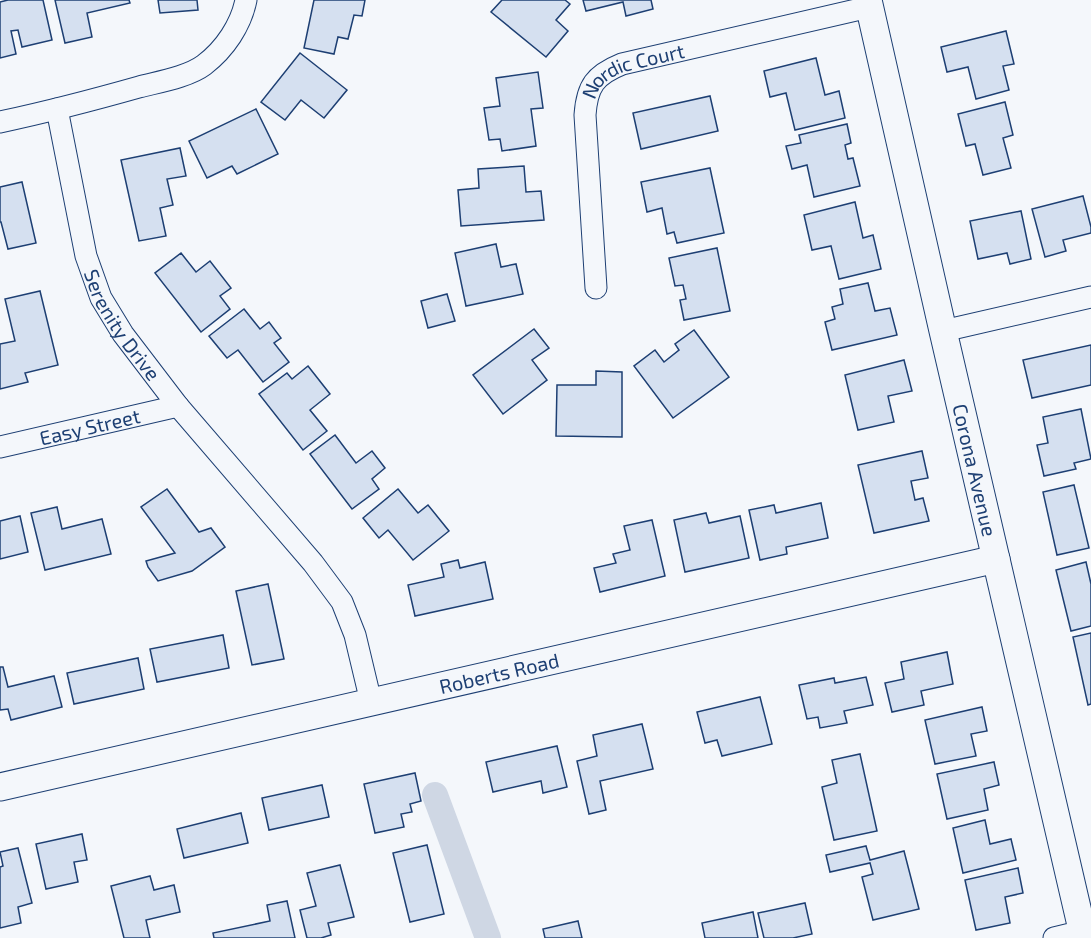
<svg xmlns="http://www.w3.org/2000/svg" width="1091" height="938" viewBox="0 0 1091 938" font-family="'Exo 2',sans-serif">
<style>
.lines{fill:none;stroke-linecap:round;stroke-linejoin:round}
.canal{stroke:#cfd7e4;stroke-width:26}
.building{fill:#d5e0f0;stroke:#1d3f73;stroke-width:1.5}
.minor-casing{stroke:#1d3f73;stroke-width:23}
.tertiary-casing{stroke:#1d3f73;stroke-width:29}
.minor{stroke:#f4f7fb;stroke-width:21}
.tertiary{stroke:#f4f7fb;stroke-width:27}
.labels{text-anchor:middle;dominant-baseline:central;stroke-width:4.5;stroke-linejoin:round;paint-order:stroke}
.street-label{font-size:20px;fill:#1d3f73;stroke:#f4f7fb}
</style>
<rect width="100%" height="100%" fill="#f4f7fb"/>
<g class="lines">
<path class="canal" d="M435 795 488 938"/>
</g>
<g class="building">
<path d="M8 0H43L52 40 22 47 18 30 11 31 16 54 0 58V2Z"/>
<path d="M55 0H129L130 3 87 13 92 37 65 43Z"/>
<path d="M158 0H197L198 10 160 13Z"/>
<path d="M314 0H365L362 16 354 15 348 39 338 37 334 54 304 48Z"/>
<path d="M502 0H565L570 4 556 20 568 31 546 57 491 12Z"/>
<path d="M583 0H651L653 9 626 16 623 2 586 11Z"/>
<path d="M1006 31 1014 64 1003 66 1009 90 976 99 968 67 947 72 941 47Z"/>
<path d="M300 53 347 90 324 118 301 100 285 120 261 102Z"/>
<path d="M816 58 825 95 839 91 845 118 795 130 786 93 770 97 764 71Z"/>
<path d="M538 72 543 108 531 109 536 146 502 151 500 139 489 140 484 108 500 106 496 78Z"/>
<path d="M710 96 718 131 641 149 633 113Z"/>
<path d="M1005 102 1013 135 1003 138 1011 168 983 175 975 144 966 146 958 114Z"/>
<path d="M256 109 278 154 237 174 232 166 207 178 189 141Z"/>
<path d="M847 124 851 143 845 145 848 159 853 158 860 186 814 197 807 165 792 169 786 146 801 143 799 135Z"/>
<path d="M180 148 186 176 167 179 173 205 160 208 166 236 139 241 121 160Z"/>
<path d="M524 166 526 192 541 191 544 220 461 226 458 190 479 188 478 169Z"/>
<path d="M710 168 724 233 677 243 674 232 667 234 662 208 647 212 641 182Z"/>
<path d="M22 182 36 243 8 249 1 222H0V187Z"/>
<path d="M1083 196 1091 227V233L1063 240 1066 251 1045 257 1032 209Z"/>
<path d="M855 202 863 238 873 235 881 269 839 279 831 246 812 250 804 215Z"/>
<path d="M1021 211 1031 259 1010 264 1007 253 978 259 970 221Z"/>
<path d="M496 244 501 267 516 264 523 294 466 306 455 253Z"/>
<path d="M717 248 730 311 684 320 680 300 686 299 683 285 675 286 669 258Z"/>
<path d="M181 253 196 272 210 261 231 288 220 296 230 309 201 332 155 273Z"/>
<path d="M868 283 875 311 890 308 897 335 832 350 825 322 835 319 832 307 843 304 840 289Z"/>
<path d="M40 291 58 365 25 373 28 382 0 389V344L15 341 5 299Z"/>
<path d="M447 294 455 321 428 328 421 301Z"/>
<path d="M244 309 260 329 269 322 281 338 274 343 289 362 263 382 238 350 227 358 209 336Z"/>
<path d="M534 329 549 348 532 360 547 380 503 414 473 375Z"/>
<path d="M694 330 729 377 673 418 634 366 655 350 664 362 679 350 675 344Z"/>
<path d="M1091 345V385L1032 398 1023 360Z"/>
<path d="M904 360 912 391 888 396 894 422 858 430 845 375Z"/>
<path d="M308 366 330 394 310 410 327 431 303 450 259 394 287 373 292 379Z"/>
<path d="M596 371 622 372V437L556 436 557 385H596Z"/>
<path d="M1081 409 1091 459 1074 463 1076 469 1044 476 1037 445 1048 443 1043 417Z"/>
<path d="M335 435 356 463 372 451 385 468 372 479 379 489 352 509 310 454Z"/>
<path d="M922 451 928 478 911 481 915 500 923 498 929 521 874 533 858 465Z"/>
<path d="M1074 485 1089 548 1057 555 1043 492Z"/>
<path d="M167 489 199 532 211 528 225 547 192 571 158 581 148 567 146 561 175 553 141 507Z"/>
<path d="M398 489 418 513 428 505 449 531 413 560 388 530 379 538 363 518Z"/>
<path d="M821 503 828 538 786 547 787 554 760 560 749 510 774 505 776 513Z"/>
<path d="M57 507 62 529 102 519 111 554 45 570 31 513Z"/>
<path d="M706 513 709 523 740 516 749 558 685 572 674 520Z"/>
<path d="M20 516 28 552 0 559V521Z"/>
<path d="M652 520 665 576 600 592 594 568 616 563 613 554 630 550 624 526Z"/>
<path d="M458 560 460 568 485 562 493 599 415 616 408 585 444 577 441 564Z"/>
<path d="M1086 562 1091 584V626L1071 631 1056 570Z"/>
<path d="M268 584 284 659 252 665 236 591Z"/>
<path d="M1091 633V704L1088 705 1073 637Z"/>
<path d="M223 635 229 668 157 682 150 649Z"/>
<path d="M947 652 953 684 921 691 924 705 892 712 885 683 904 679 901 662Z"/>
<path d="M138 658 144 689 74 704 67 673Z"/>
<path d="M0 667H3L8 687 54 676 62 707 11 720 8 709 0 710Z"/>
<path d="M866 677 873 705 844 711 847 723 820 728 818 717 807 719 799 685 834 678 835 683Z"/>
<path d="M760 697 772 744 722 756 717 740 705 743 697 712Z"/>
<path d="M982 707 987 731 971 734 976 756 935 764 925 720Z"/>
<path d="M642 724 653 769 600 781 606 810 589 814 577 761 597 756 593 735Z"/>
<path d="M557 746 567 787 543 793 541 781 493 792 486 762Z"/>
<path d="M860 754 877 831 834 840 822 787 837 783 832 760Z"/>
<path d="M994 762 999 785 984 789 988 810 947 819 937 774Z"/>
<path d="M415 773 421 801 410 804 412 812 401 814 404 827 375 833 364 784Z"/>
<path d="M322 785 329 817 269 830 262 798Z"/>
<path d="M241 813 248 843 184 858 177 829Z"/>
<path d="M985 820 990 844 1011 839 1016 860 963 873 953 828Z"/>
<path d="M82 834 87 860 74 862 78 882 46 889 36 844Z"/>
<path d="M427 845 444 914 410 922 393 853Z"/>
<path d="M866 846 870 860 904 851 919 909 873 920 862 877 873 874 870 863 830 872 826 855Z"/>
<path d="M18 848 32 903 18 907 21 923 0 928V867L3 866 0 852Z"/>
<path d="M340 865 354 917 328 923 331 935 321 938H307L300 910 316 906 307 873Z"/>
<path d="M1018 868 1023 893 1005 897 1010 923 976 930 965 880Z"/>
<path d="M150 876 154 890 174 885 180 912 146 920 150 938H124L111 886Z"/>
<path d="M287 901 295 938H214L213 933 270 921 267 905Z"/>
<path d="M805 903 812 934 793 938H764L758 913Z"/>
<path d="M753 912 758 938H705L702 923Z"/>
<path d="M578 921 582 938H545L543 929Z"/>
</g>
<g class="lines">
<defs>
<g id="minor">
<path id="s1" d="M57 109 86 256 101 298 123 334 178 406 313 563 342 602 355 635 371 702"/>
<path d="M0 122C47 112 93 100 139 87 158 82 188 77 204 65 225 49 241 25 246 0"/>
<path id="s2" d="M596 288 585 115C587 86 595 75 622 64L869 7"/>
<path d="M943 331 1091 297"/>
<path id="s3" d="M0 447 178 406"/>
<path d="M1054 938 1083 931"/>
</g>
<g id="tertiary">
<path id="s4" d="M868 0 943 331 1084 938"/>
<path id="s5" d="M0 787 996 559"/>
</g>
</defs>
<use href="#minor" class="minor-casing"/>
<use href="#tertiary" class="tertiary-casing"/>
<use href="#minor" class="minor"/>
<use href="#tertiary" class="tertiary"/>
</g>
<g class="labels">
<g class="street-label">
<text stroke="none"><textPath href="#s2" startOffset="248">Nordic Court</textPath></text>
<text stroke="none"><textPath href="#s1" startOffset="228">Serenity Drive</textPath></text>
<text stroke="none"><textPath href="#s3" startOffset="92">Easy Street</textPath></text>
<text stroke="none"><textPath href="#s4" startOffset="482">Corona Avenue</textPath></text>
<text stroke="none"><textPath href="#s5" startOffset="512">Roberts Road</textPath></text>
</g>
</g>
</svg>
